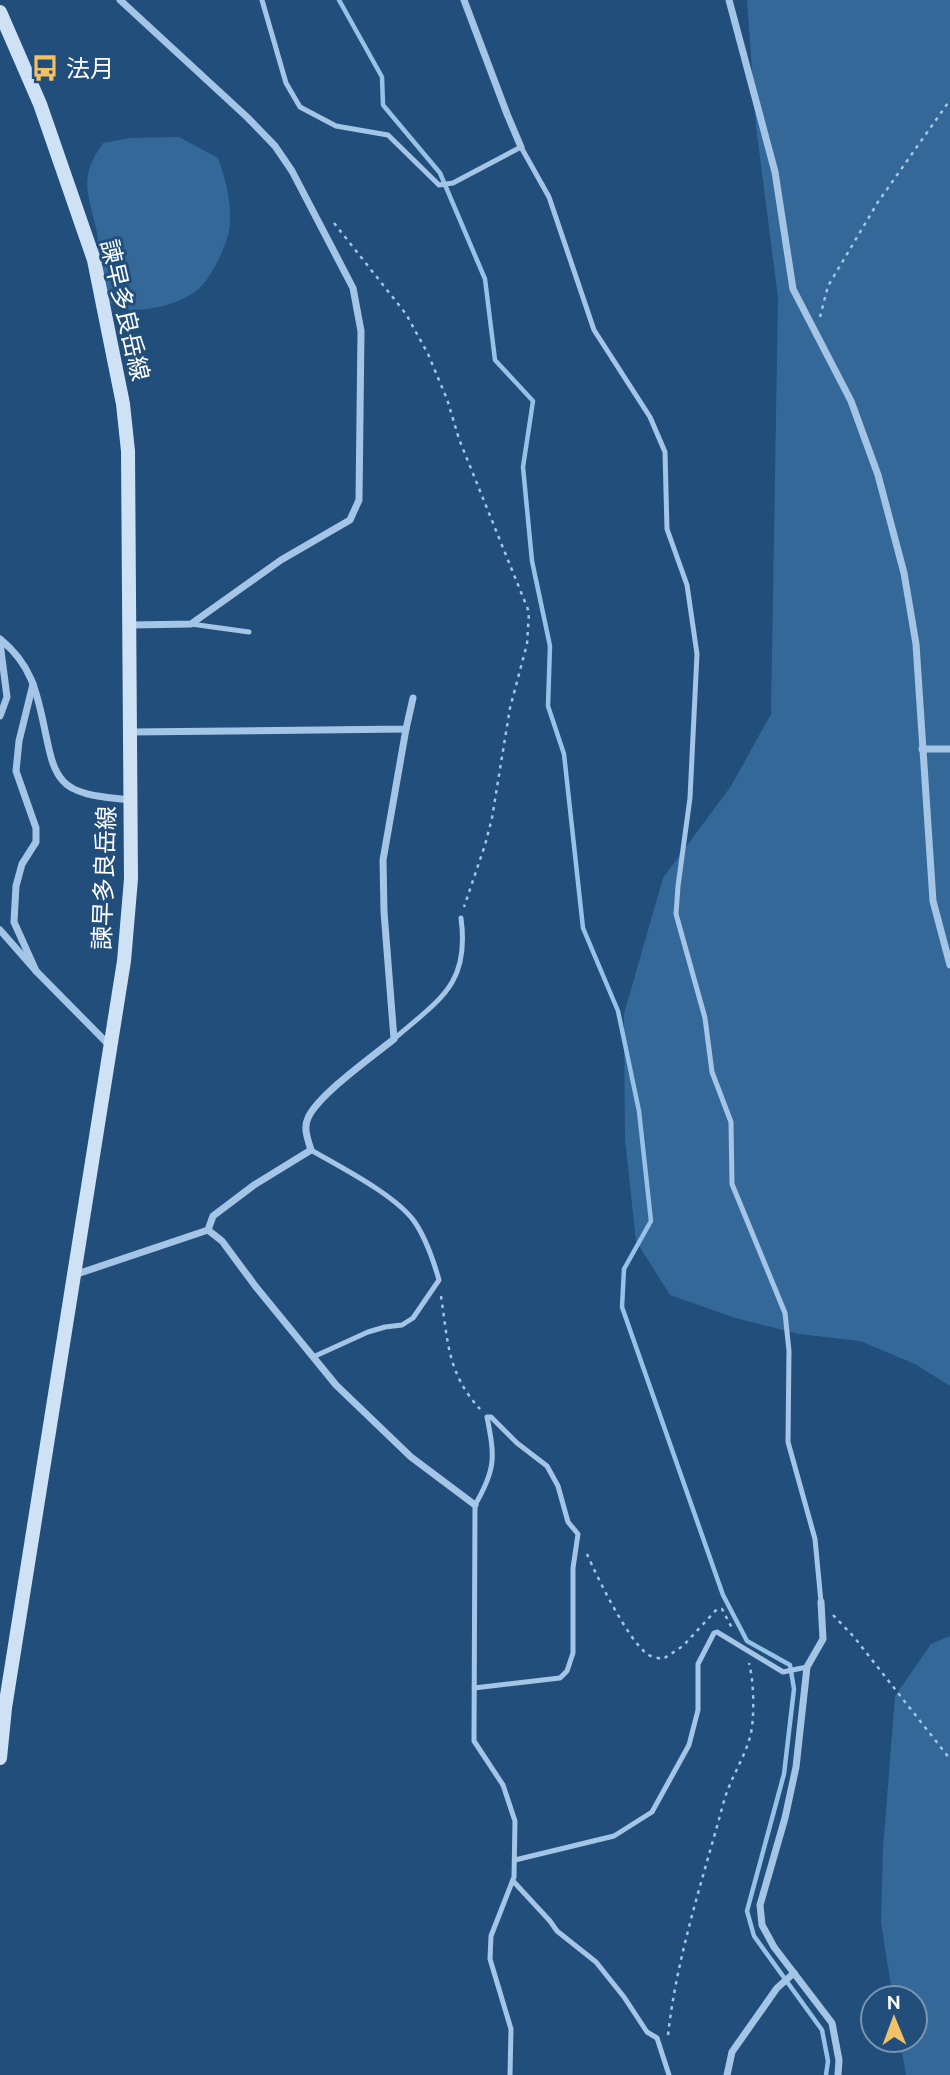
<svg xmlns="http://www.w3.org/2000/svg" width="950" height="2075" viewBox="0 0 950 2075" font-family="Ubuntu,'Noto Sans JP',sans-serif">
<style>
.green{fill:#346899}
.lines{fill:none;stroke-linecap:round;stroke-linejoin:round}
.stream{stroke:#98c1e7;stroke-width:4.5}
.path{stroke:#a4c5e6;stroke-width:2.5;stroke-dasharray:3.5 5;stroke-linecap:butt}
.service{stroke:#a4c5e6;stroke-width:5}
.minor{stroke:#a4c5e6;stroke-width:7}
.secondary{stroke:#cee1f5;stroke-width:14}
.labels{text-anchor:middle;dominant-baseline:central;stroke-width:6;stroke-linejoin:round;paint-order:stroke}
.poi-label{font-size:24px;fill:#fff;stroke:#214e7b;text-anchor:start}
.street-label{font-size:24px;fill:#fff;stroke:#214e7b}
</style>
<rect width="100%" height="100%" fill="#214e7b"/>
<g class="green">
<path d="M747 0H950V1386L915 1364 860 1341 799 1334 735 1318 670 1295 636 1241 625 1139 624 1014 663 878 731 786 771 714 778 298 756 126Z"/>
<path d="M179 137 218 158C226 180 233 206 229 231 226 247 210 281 196 291 183 301 164 307 147 309 133 311 118 311 107 300 91 285 100 253 97 233 89 193 77 180 103 143L131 138Z"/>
<path d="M950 1636V2075H906L900 2040H915V1998H893L881 1923 883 1849 895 1696 931 1644Z"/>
</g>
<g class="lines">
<path class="stream" d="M339 0 382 77 383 105 440 173 485 279 495 360 533 401 523 467 532 561 550 646 548 706 564 754 583 928 618 1011 639 1111 651 1221 624 1269 622 1307 723 1595 747 1641 790 1665 794 1689 784 1774 747 1911 754 1936 822 2030 828 2061 826 2075"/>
<g class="path">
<path d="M334 223 406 314 428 354 447 399 459 439 529 612 527 644 510 708 492 818 485 845 464 907"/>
<path d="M820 317 828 286 878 202 950 100"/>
<path d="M441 1296C448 1341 447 1373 480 1409"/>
<path d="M587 1554C598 1579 627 1638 647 1654 651 1657 658 1658 663 1659L683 1646 717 1609H722L732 1628"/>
<path d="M833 1615 854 1637 950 1759"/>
<path d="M668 2035C677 1955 703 1879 724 1801 730 1779 744 1759 750 1737 755 1719 754 1681 749 1663"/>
</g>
<g class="service">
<path d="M262 0 286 83 300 107 336 126 388 135 439 185 453 183 521 147 549 197 594 330 650 417 665 452 667 529 687 585 697 654 690 798 678 886 676 914 705 1018 712 1072 731 1122 732 1184 785 1313 789 1351 788 1442 815 1539 821 1602"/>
<path d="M191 624 249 632"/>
<path d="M394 1039C440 999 470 984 461 918"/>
<path d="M311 1150C340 1167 394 1194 414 1221 426 1238 433 1259 439 1280L413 1318 402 1325 385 1327 368 1332 313 1357"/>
<path d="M474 1688 560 1678 567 1671 573 1653V1568L578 1534 568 1522 558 1486 547 1466 517 1443 491 1417H487C495 1457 496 1469 475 1505L474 1741 503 1785 515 1821 514 1877 491 1936 490 1959 511 2029 510 2075"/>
<path d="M515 1860 614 1836 652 1812 689 1745 698 1710V1664L714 1633 717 1632 783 1672 807 1667"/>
<path d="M513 1881 550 1921 557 1931 596 1962 624 1997 647 2032 657 2038 669 2075"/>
</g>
<g class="minor">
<path d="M120 0 248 118 275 146 292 171 353 288 361 331 359 500 350 520 281 560 191 624 130 625"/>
<path d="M464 0 507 114 521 147"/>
<path d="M729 0 775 172 793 289 851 401 878 475 904 573 916 644 933 901 950 965"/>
<path d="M0 639C35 667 38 699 47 740 50 754 53 770 63 781 77 797 110 797 130 800"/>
<path d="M0 643 7 697 0 716"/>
<path d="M33 684 19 741 16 771 36 828V842L22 864 16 886 14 922 36 971"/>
<path d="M130 732 406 729 413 698"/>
<path d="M922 749H950"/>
<path d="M0 930 36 971 110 1046"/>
<path d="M208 1230 222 1241 256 1287 336 1385 411 1457 475 1505"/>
<path d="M74 1275 208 1230 213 1216 254 1185 311 1150C308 1140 303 1128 308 1118 318 1095 373 1056 394 1039L384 912 383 860 406 729"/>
<path d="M821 1602 823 1639 807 1667 796 1767 785 1818 760 1905 762 1925 774 1947 832 2023 839 2060 838 2075"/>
<path d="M727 2075 732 2052 777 1988 794 1973"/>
</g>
<path class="secondary" d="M0 12 40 104 94 260 123 404 128 451 131 879 124 961 5 1708 0 1758"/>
</g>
<defs>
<symbol id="bus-bare" viewBox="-9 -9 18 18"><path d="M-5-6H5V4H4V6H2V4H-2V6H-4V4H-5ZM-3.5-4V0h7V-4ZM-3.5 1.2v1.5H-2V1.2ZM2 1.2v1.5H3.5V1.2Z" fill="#f2c166" stroke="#214e7b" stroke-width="2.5" paint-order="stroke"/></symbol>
</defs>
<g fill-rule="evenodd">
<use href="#bus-bare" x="26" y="49" width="38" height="38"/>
</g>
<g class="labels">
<g class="poi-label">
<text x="66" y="68">法月</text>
</g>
<g class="street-label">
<text transform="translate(125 310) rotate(77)">諫早多良岳線</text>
<text transform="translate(104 878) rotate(-88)">諫早多良岳線</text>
</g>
</g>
<g transform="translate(894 2019) rotate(359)"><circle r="33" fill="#214e7b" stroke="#7a95b0" stroke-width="2"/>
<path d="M0-5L12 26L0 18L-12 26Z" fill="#f2c166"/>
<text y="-10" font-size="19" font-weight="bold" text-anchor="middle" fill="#ffffff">N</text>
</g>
</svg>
